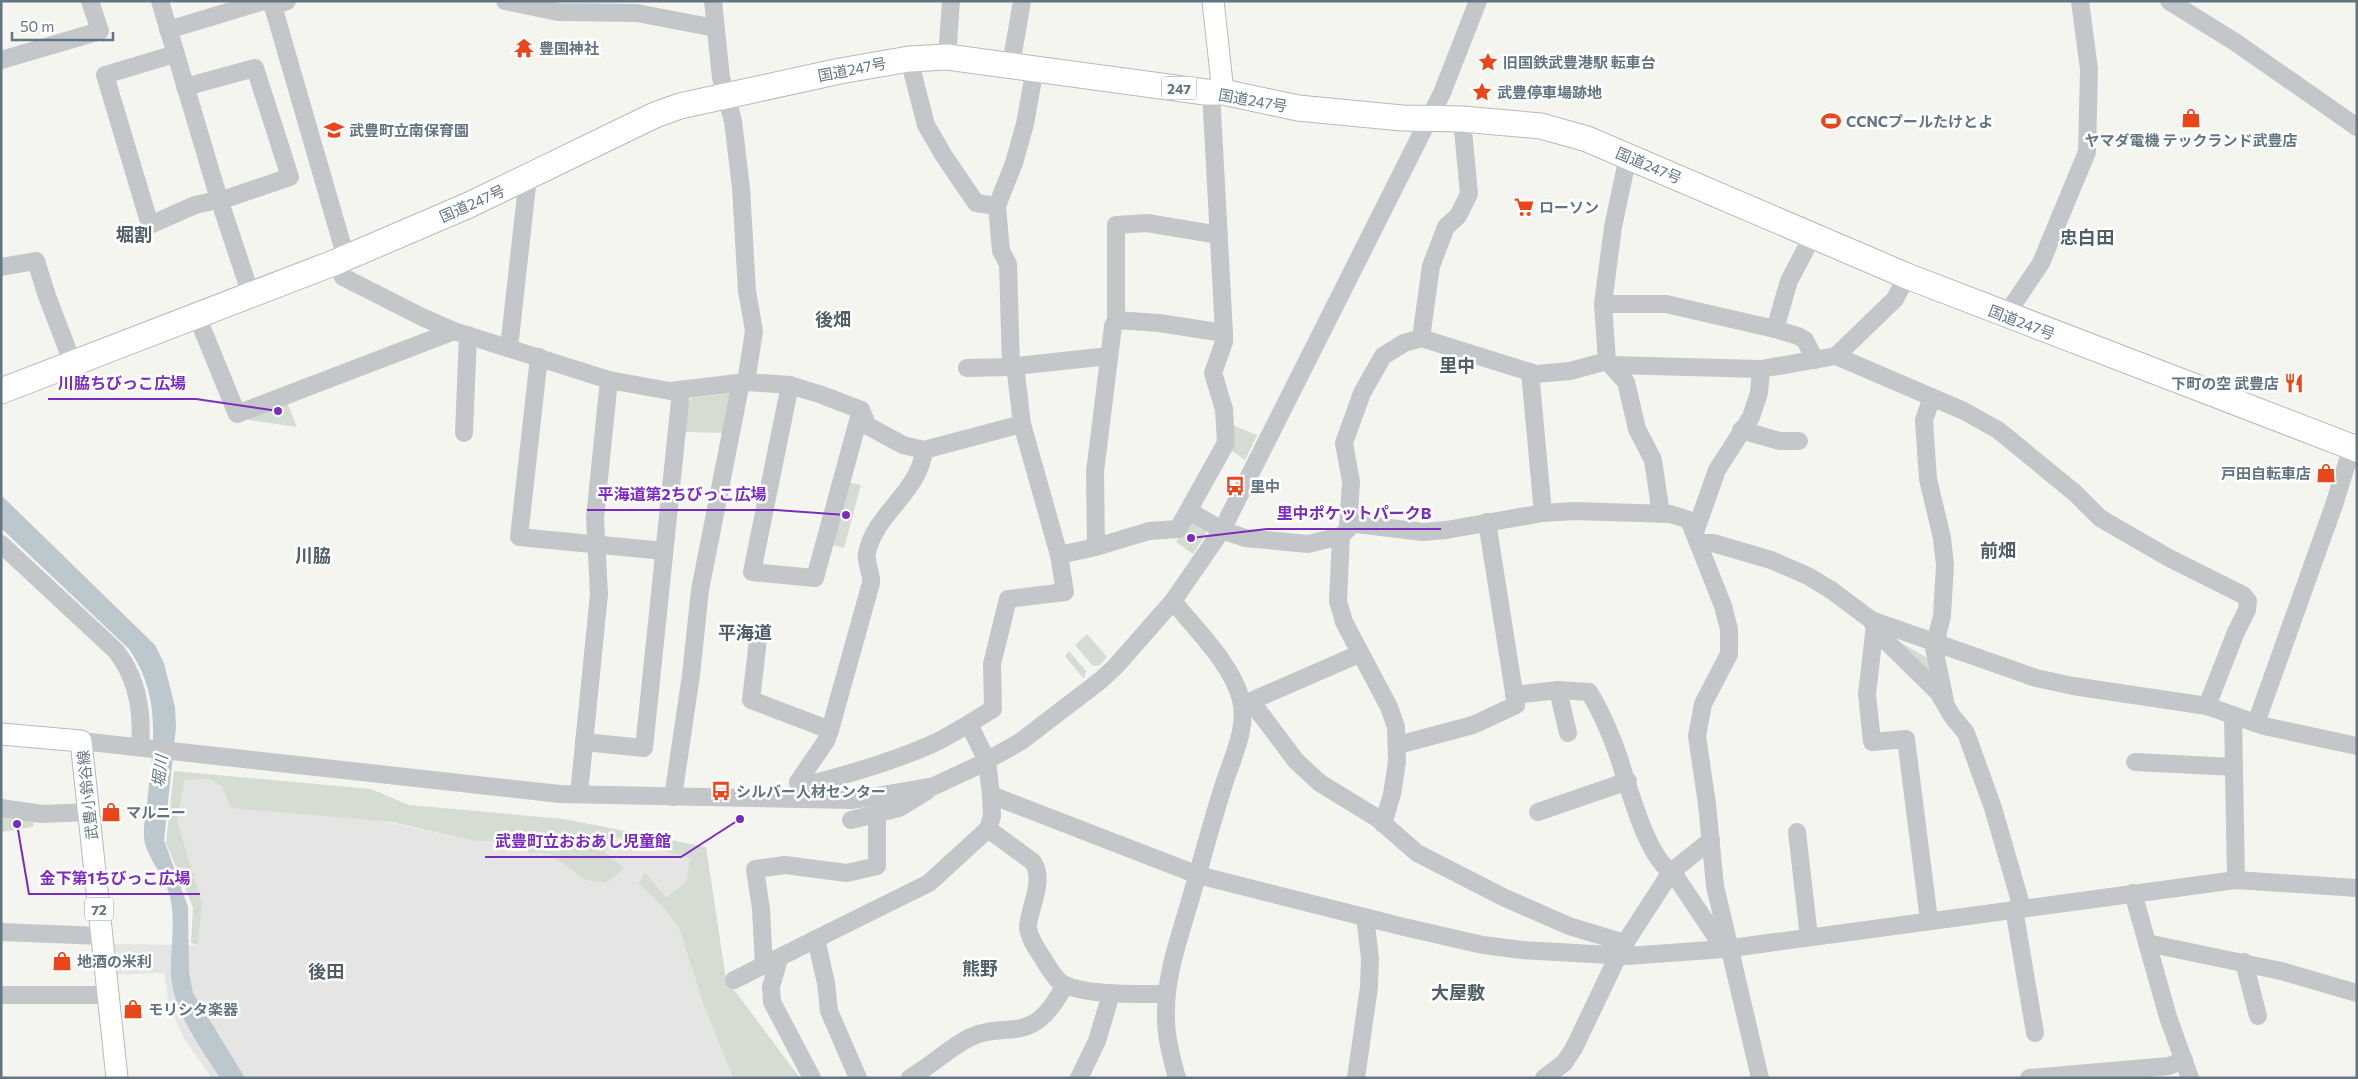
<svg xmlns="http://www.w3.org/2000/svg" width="2358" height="1079" viewBox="0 0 2358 1079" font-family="Commissioner,'Noto Sans JP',sans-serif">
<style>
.built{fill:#e5e6e4}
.green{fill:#d5dcd1}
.water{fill:#bcc8cd}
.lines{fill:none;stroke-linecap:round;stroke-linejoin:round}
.major-casing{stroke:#b6babe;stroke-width:23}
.highway-casing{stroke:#b6b9bc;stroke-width:27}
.minor{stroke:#c4c7ca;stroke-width:18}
.major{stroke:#fff;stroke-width:21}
.highway{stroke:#fff;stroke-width:25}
.labels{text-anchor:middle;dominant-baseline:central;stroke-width:5;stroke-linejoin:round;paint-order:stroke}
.shield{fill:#fff;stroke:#919ea8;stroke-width:1}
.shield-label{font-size:14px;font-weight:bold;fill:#627583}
.poi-label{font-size:15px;font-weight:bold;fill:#627583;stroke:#fff;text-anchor:start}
.street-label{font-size:15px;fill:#627583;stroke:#fff}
.water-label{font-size:16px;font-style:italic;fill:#5e7780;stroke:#fff}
.quarter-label{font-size:18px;font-weight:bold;fill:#505e68;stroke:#fff}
.leader{fill:none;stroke:#7b2cbf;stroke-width:2}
.callout-dot{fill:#7b2cbf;stroke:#fff;stroke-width:2}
.callout-label{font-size:16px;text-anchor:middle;font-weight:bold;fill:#7b2cbf;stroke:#fff;stroke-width:5;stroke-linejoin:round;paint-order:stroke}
</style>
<rect width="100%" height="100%" fill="#f5f5f0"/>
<path class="built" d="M209 779 223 786 473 841H528V853H549L585 880 606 883 623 868 603 852 617 837 690 858 686 882 665 897 645 873 638 883 662 906 679 928 703 1003 733 1078H212L184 1039 169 1006 164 973 111 975 110 944 198 945 202 902 177 821 185 780Z"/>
<g class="green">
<path d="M734 393 726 433 684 432 687 403 692 398Z"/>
<path d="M287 402 297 427 242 419Z"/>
<path d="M1230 424 1257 435 1245 460 1228 448Z"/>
<path d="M848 482 861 485 844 548 831 545Z"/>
<path d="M1194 522 1206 529V534L1193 554 1176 542 1187 525Z"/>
<path d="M1087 634 1107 657 1100 665 1093 666 1075 645Z"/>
<path d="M1889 636 1931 660 1936 679Z"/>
<path d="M1069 651 1086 671 1084 679 1065 656Z"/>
<path d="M174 771 371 789 409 805 564 819 706 847 726 979 800 1078H733L703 1003 679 928 662 906 638 883 645 873 666 897 686 882 690 858 617 837 604 852 624 868 606 883 585 880 549 853H528L527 841H473L392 822 231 808 222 786 209 779 185 780 177 821 202 902 198 945 191 943 193 907 166 843Z"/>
<path d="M1 816 34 821 33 827 1 832Z"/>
</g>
<path class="water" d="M1 495 155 645 164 663 175 707 176 727 164 840 188 907 189 973 193 993 245 1078H220C201 1048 174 1013 171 976 170 949 176 923 170 896 166 879 144 853 144 837 143 826 146 814 147 803 153 747 163 698 129 649L1 528Z"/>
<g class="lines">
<defs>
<g id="major">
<path d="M1213 1 1223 92"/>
<path d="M1 734 81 741 117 1078"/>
</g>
<path id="highway" d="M1 391 336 262 469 205 655 115 680 106 840 71 909 59 947 57 1205 92H1223L1298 108 1402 118 1462 119 1541 126 1587 139 1907 276 2357 449"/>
</defs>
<use href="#major" class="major-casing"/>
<use href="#highway" class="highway-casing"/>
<g class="minor">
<path d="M160 1 219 199 251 295"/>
<path d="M266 1 273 6 346 258"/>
<path d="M505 1 558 12 637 13 715 28"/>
<path d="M713 1 721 78 733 121 741 188 747 291 754 331 746 382"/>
<path d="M2169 1 2235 42 2357 127"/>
<path d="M273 6 287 1"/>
<path d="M168 30 264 1"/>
<path d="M175 54 105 75 150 225 195 205 231 197 290 177 255 68 185 87"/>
<path d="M947 57 951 1"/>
<path d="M909 59 926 125 944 156 976 203 997 206"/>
<path d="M1 60 100 31 90 1"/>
<path d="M1011 65 1022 1"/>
<path d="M336 262 343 277 422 317 454 331 609 380 670 391 746 382 790 385 822 395 861 410 868 426 903 445 924 450 1022 424"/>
<path d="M1 267 36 261 47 296 73 364"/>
<path d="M1603 304H1666L1775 329 1798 336 1805 340 1815 360"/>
<path d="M2006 315 2041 263 2087 152 2089 69 2080 1"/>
<path d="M197 316 237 414 454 331"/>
<path d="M1116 320 1159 323 1224 333"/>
<path d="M1775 329 1789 281 1813 235"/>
<path d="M1421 338 1431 266 1446 227 1458 216 1469 194 1462 119"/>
<path d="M509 348 528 177"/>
<path d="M1836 356 1895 299 1907 276"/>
<path d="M539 357 519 537 664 551"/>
<path d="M1607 361 1603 304 1613 227 1628 156"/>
<path d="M1612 365 1761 369 1836 356 1964 411 1998 430 2075 493 2100 518 2169 558 2243 595 2248 601 2247 610 2236 632 2207 706"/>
<path d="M1011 366 1008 264 1001 251 997 206 1014 163 1025 124 1035 68"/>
<path d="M967 368 1007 367 1109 356"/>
<path d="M1530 372 1543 513"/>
<path d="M790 385 752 572 815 578 861 410"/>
<path d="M1932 397 1924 420 1928 479 1942 538 1945 565 1942 616 1934 648 1945 701"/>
<path d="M1741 430 1780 441H1799"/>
<path d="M464 433 468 335"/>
<path d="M924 450C920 492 875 513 867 553 865 562 872 573 871 583L830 730 826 741 798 782 799 787C843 776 889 763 930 745 952 735 973 721 993 709L992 664 1008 599 1065 592 1059 555 1022 424 1015 365"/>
<path d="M1189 511 1222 530 1245 538 1308 544 1341 536 1348 529 1351 482 1344 443 1362 393 1383 356 1404 343 1421 338 1536 374 1570 371 1607 361 1626 382 1637 429 1653 460 1661 514"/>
<path d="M1348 523 1423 532 1446 530 1543 513 1574 511 1670 514 1689 520 1723 606 1729 629V654L1703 704 1697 736 1707 804 1715 886 1760 1078"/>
<path d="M1695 532 1717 470 1751 417 1759 393 1761 369"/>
<path d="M1341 536 1338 601 1344 622 1389 707 1396 727 1397 762 1392 794 1383 824"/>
<path d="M1698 543H1713L1771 560 1808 576 1831 590 1870 619 1885 640 1938 692 1952 716 1966 733 1993 808 2022 908"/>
<path d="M1 544 116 651C138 679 143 712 140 747"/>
<path d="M1096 547 1095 472 1113 326 1116 320V225L1147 223 1219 235"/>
<path d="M1059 555 1096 547 1149 531 1178 529 1226 443 1224 409 1213 373 1224 342V333L1211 92"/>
<path d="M1173 601C1195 629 1233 665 1241 700 1248 728 1232 758 1224 784 1211 824 1201 864 1189 904 1179 939 1166 974 1166 1011 1165 1034 1171 1056 1177 1078"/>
<path d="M1871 620 2036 678 2073 686 2207 706 2264 726 2357 746"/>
<path d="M1875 625 1867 694 1872 742 1906 739 1929 920"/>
<path d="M759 631 751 700 830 730"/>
<path d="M1558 690 1568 733"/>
<path d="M1514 695 1558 690 1589 692C1599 708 1607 726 1614 744 1627 777 1644 857 1674 874L1724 949"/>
<path d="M1242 701H1251L1296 761 1320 783 1377 818 1417 853 1503 897 1569 926 1625 943"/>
<path d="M1251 701 1359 654"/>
<path d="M2233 715 2236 880"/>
<path d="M2256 723 2334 505 2352 447"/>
<path d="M969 724 987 761 991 795 1198 875 1404 927 1483 945 1522 950 1627 956 1724 949 2236 880 2357 888"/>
<path d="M81 741 560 794 853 800 934 786 977 766 1020 742 1101 680 1116 666 1173 601 1222 530 1442 93 1478 1"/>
<path d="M584 742 644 748 681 391"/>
<path d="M1398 745 1473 725 1516 705 1487 522"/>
<path d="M2135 762 2234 767"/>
<path d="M579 794 599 594 595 518 609 380"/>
<path d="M673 797 691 675 700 590 741 382"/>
<path d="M1 808 42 814 89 812"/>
<path d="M1538 812 1628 781"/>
<path d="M851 820 899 808 927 791"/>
<path d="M988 829 1033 862C1045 880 1030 906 1028 926 1028 936 1036 948 1042 957 1047 965 1053 976 1060 982 1078 996 1143 994 1166 994"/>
<path d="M1797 832 1809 937"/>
<path d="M2133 893 2168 1017 2190 1078"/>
<path d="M2014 909 2035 1033"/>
<path d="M1 932 101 936"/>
<path d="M2147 943 2281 971 2357 993"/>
<path d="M1627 953 1625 943 1671 872 1711 840"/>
<path d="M779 959 771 987 772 1002 812 1078"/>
<path d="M2244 962 2258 1016"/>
<path d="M764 966 761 909 755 869 785 865 847 873 877 866V814"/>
<path d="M734 980 816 939"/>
<path d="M1 995H108"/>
<path d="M858 1078 829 1011 826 983 816 939 929 883 988 829 992 816 991 795"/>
<path d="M910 1078C930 1066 947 1050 967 1039 983 1030 999 1031 1016 1029 1041 1026 1054 1005 1065 985"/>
<path d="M1079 1078 1097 1041 1111 994"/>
<path d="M1356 1078 1369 987 1370 958 1365 917"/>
<path d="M1544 1078 1564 1063 1574 1048 1618 956"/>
<path d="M2029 1078 2169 1066 2184 1060"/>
</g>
<use href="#major" class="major"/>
<use href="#highway" class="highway"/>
</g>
<defs>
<symbol id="temple-bare" viewBox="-9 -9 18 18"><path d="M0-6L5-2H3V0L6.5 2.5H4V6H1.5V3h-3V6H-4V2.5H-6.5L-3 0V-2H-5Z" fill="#ea461b" stroke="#fff" stroke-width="2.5" paint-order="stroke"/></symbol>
<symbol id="sight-bare" viewBox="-9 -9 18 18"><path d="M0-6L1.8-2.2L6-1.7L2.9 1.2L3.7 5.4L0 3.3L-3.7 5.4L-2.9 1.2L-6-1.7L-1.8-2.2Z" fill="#ea461b" stroke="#fff" stroke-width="2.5" paint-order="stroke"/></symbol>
<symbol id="shop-bare" viewBox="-9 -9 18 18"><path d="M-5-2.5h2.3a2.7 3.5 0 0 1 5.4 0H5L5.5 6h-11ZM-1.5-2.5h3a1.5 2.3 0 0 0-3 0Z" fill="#ea461b" stroke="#fff" stroke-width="2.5" paint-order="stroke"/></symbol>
<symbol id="stadium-bare" viewBox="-9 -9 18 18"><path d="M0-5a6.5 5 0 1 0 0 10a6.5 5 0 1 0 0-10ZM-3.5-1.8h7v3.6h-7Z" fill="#ea461b" stroke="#fff" stroke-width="2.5" paint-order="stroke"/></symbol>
<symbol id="school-bare" viewBox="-9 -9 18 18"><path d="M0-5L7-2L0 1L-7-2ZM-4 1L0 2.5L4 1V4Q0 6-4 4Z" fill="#ea461b" stroke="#fff" stroke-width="2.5" paint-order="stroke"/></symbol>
<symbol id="supermarket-bare" viewBox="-9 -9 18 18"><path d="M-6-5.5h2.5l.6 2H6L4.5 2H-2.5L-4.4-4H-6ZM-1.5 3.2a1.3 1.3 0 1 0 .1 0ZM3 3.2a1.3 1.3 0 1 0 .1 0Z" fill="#ea461b" stroke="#fff" stroke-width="2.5" paint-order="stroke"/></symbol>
<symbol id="restaurant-bare" viewBox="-9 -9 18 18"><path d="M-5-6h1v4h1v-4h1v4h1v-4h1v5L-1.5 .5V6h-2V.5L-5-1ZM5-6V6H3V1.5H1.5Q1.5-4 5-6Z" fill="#ea461b" stroke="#fff" stroke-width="2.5" paint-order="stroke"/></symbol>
<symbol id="bus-bare" viewBox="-9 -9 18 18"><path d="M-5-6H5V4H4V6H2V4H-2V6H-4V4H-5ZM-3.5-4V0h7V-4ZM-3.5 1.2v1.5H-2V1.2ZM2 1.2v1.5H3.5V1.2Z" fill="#ea461b" stroke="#fff" stroke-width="2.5" paint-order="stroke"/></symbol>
</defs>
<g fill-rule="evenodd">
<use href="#temple-bare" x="510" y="34" width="28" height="28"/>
<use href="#sight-bare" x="1474" y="48" width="28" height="28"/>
<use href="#sight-bare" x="1468" y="78" width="28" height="28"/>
<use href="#shop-bare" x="2177" y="104" width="28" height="28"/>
<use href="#stadium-bare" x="1817" y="107" width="28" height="28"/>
<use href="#school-bare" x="320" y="116" width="28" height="28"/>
<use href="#supermarket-bare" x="1510" y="193" width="28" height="28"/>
<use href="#restaurant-bare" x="2280" y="369" width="28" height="28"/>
<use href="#shop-bare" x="2312" y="459" width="28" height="28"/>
<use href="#bus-bare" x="1221" y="472" width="28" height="28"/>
<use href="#bus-bare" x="707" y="777" width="28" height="28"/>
<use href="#shop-bare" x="97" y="798" width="28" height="28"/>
<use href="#shop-bare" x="48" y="947" width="28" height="28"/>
<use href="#shop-bare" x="119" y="995" width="28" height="28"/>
</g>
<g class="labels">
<g class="shield">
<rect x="1161.5" y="76.5" width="35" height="23" rx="4"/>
<rect x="85" y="897.5" width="28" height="23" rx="4"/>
</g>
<g class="shield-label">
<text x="1179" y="88">247</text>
<text x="99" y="909">72</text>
</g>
<g class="poi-label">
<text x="539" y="48">豊国神社</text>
<text x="1503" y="62">旧国鉄武豊港駅 転車台</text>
<text x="1497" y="92">武豊停車場跡地</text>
<text x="1846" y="121">CCNCプールたけとよ</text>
<text x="349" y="130">武豊町立南保育園</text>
<text x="2191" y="140" text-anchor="middle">ヤマダ電機 テックランド武豊店</text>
<text x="1539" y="207">ローソン</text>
<text x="2279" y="383" text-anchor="end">下町の空 武豊店</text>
<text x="2311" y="473" text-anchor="end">戸田自転車店</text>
<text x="1250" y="486">里中</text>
<text x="736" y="791">シルバー人材センター</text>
<text x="126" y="812">マルニー</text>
<text x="77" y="961">地酒の米利</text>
<text x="148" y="1009">モリシタ楽器</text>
</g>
<g class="street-label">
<text transform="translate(852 69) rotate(-11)">国道247号</text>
<text transform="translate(1253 100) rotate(10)">国道247号</text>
<text transform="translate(1649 165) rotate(23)">国道247号</text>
<text transform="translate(472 203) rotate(-24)">国道247号</text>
<text transform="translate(2022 322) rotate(21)">国道247号</text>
<text transform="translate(87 795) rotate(-96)">武豊小鈴谷線</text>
</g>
<g class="water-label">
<text transform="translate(159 771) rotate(-83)">堀川</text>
</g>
<g class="quarter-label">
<text x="134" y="234">堀割</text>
<text x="2087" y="237">忠白田</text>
<text x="833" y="319">後畑</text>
<text x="1457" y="365">里中</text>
<text x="1998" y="550">前畑</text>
<text x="313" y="555">川脇</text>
<text x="745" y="632">平海道</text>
<text x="980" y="968">熊野</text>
<text x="326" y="971">後田</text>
<text x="1458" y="992">大屋敷</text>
</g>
</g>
<path class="leader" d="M278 411L196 399H48M846 515L776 510H587M1191 538L1267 529H1441M740 819L681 857H485M17 824L29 894H200"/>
<g class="callout-dot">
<circle cx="278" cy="411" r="5"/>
<circle cx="846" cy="515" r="5"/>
<circle cx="1191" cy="538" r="5"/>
<circle cx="740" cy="819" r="5"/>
<circle cx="17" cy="824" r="5"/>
</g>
<g class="callout-label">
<text x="122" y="389">川脇ちびっこ広場</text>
<text x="682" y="500">平海道第2ちびっこ広場</text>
<text x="1354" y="519">里中ポケットパークB</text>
<text x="583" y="847">武豊町立おおあし児童館</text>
<text x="115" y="884">金下第1ちびっこ広場</text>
</g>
<rect width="2358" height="1079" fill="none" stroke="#627583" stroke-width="5"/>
<path d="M12 32v8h101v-8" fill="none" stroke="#627583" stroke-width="2.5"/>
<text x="20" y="32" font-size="15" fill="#627583" stroke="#ffffff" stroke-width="4" paint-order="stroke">50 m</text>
</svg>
